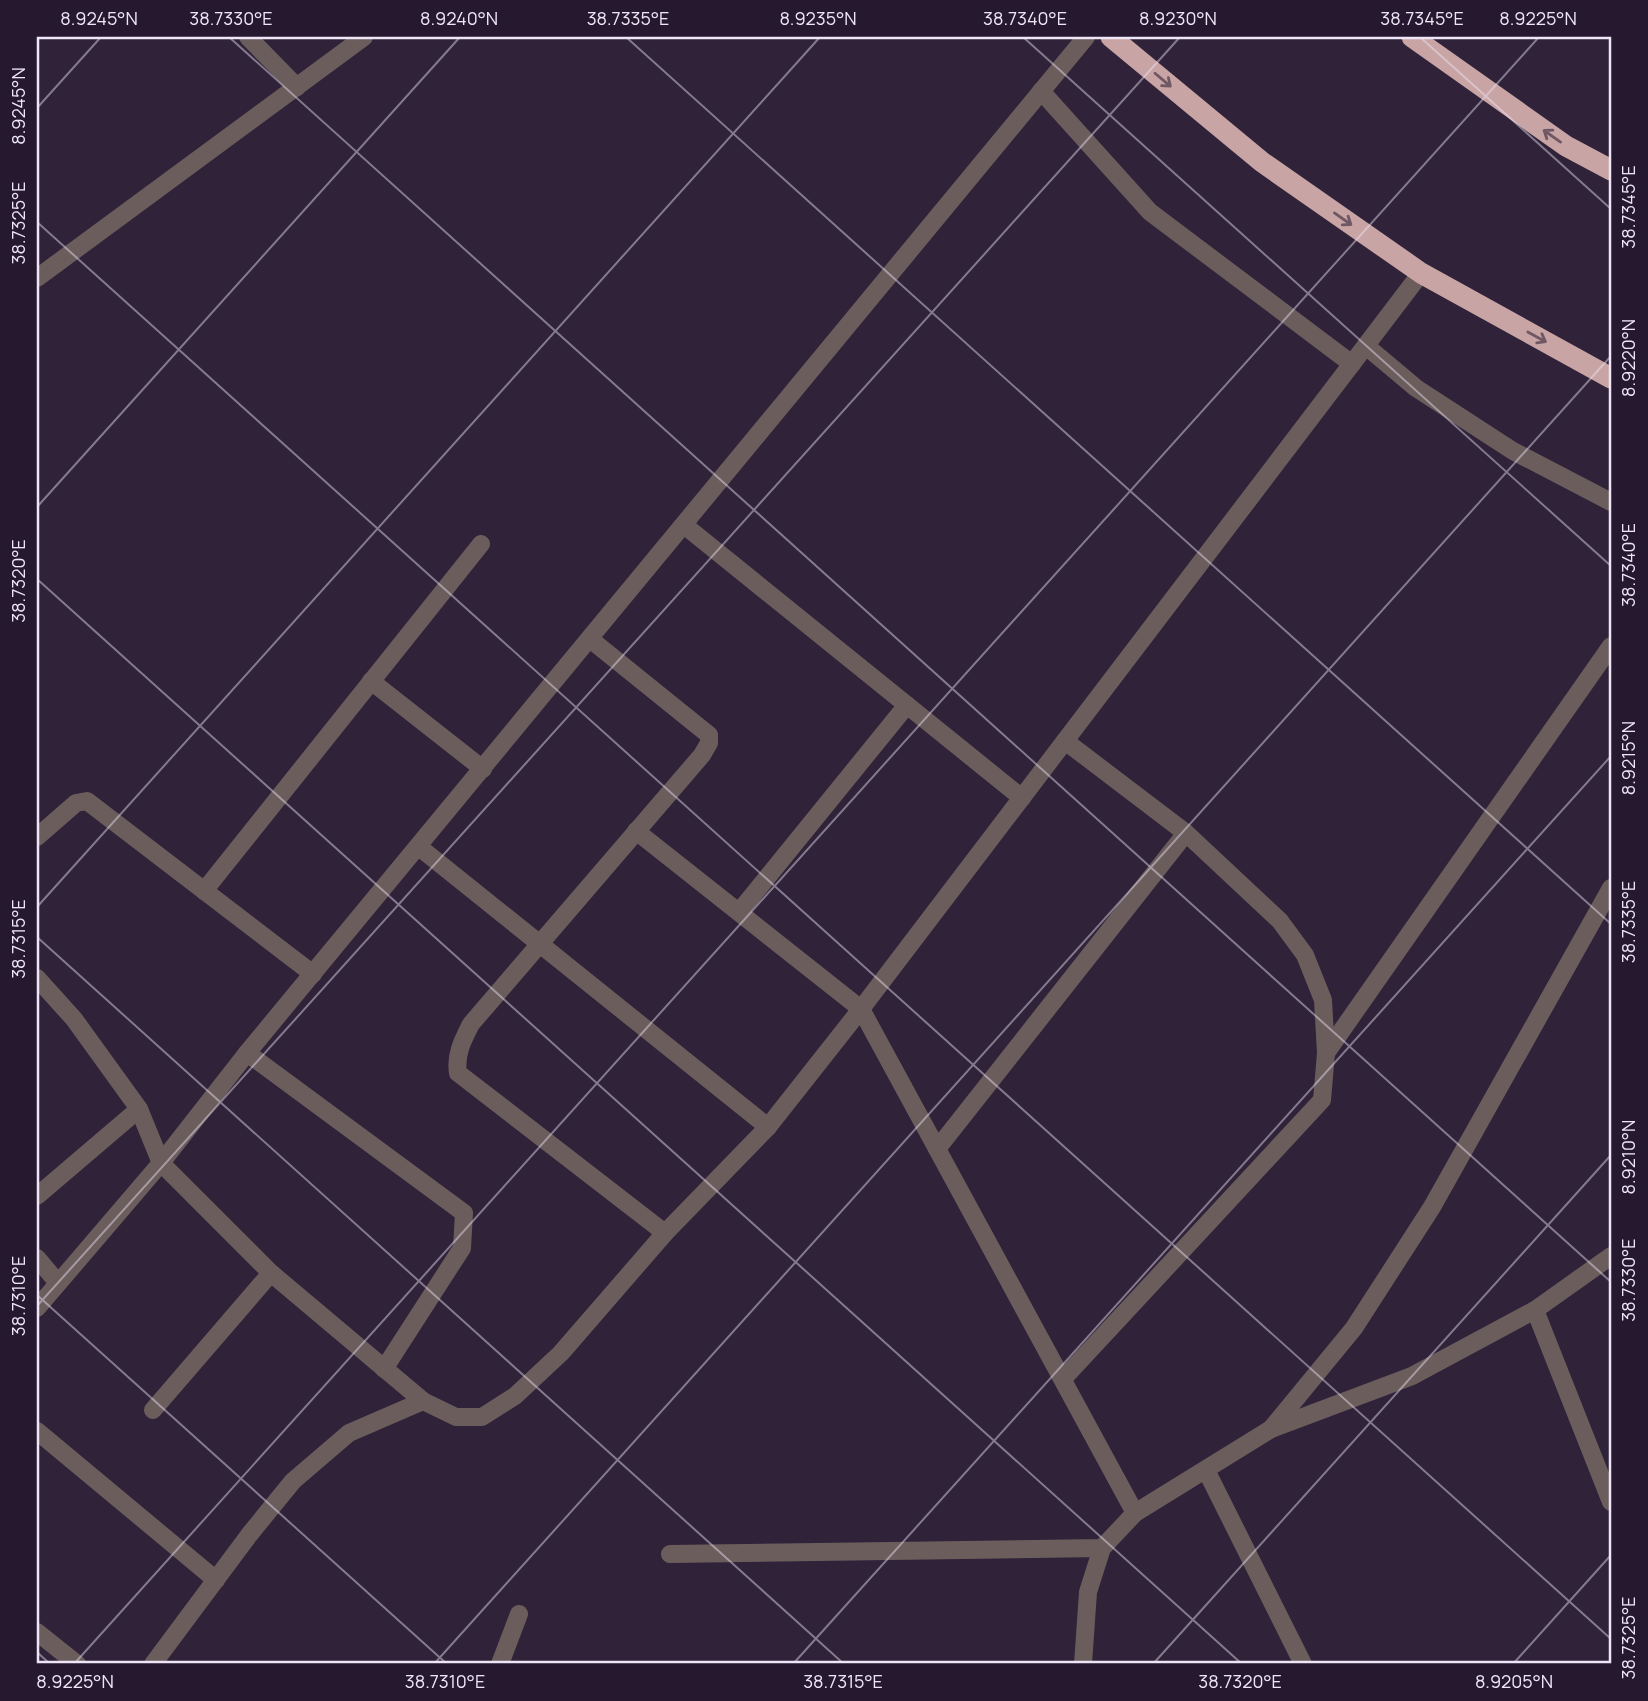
<svg xmlns="http://www.w3.org/2000/svg" width="1648" height="1701" viewBox="0 0 1648 1701" font-family="Manrope,sans-serif">
<style>
.lines{fill:none;stroke-linecap:round;stroke-linejoin:round}
.minor{stroke:#6c5d5d;stroke-width:18}
.highway{stroke:#c9a4a5;stroke-width:21}
.oneway{stroke:#6f5764}
.ticks{fill:none;stroke:#eee6f6;stroke-width:2;stroke-opacity:0.45}
.neatline{fill:none;stroke:#eee6f6;stroke-width:2.5}
.ticks-label{font-size:18px;text-anchor:middle;fill:#eee6f6}
</style>
<rect width="100%" height="100%" fill="#2f2239"/>
<g class="lines">
<g class="minor">
<path d="M248 37 297 87"/>
<path d="M1041 91 1150 212 1352 364"/>
<path d="M37 278 364 37"/>
<path d="M1366 346 1416 388 1513 451 1611 502"/>
<path d="M684 525 1022 798"/>
<path d="M590 639 709 735V743L702 755 471 1024C463 1040 455 1054 458 1073L665 1233"/>
<path d="M371 681 483 769"/>
<path d="M636 831 861 1009 1135 1513"/>
<path d="M37 837 76 803 87 801 313 974"/>
<path d="M419 847 768 1127"/>
<path d="M204 891 481 544"/>
<path d="M739 912 907 705"/>
<path d="M37 978 74 1019 139 1109 161 1163 271 1273 423 1401 456 1417H482L515 1396 561 1353 665 1233 768 1127 861 1009 1421 273"/>
<path d="M247 1053 464 1213 462 1248 384 1369"/>
<path d="M1326 1053 1611 646"/>
<path d="M937 1149 1186 833"/>
<path d="M37 1196 139 1109"/>
<path d="M37 1258 58 1283"/>
<path d="M37 1308 161 1163 247 1053 1086 37"/>
<path d="M1535 1310 1611 1502"/>
<path d="M1063 1379 1322 1100 1326 1053 1323 1000 1305 955 1280 921 1186 833 1065 741"/>
<path d="M153 1410 271 1273"/>
<path d="M1271 1429 1354 1328 1432 1207 1611 888"/>
<path d="M37 1431 216 1580"/>
<path d="M1206 1470 1303 1664"/>
<path d="M670 1554 1102 1548 1135 1513 1271 1429 1412 1376 1535 1310 1611 1256"/>
<path d="M37 1632 77 1664"/>
<path d="M153 1664 249 1535 293 1481 349 1433 423 1401"/>
<path d="M500 1664 519 1614"/>
<path d="M1083 1664 1088 1592 1102 1548"/>
</g>
<g class="highway">
<path d="M1111 37 1262 162 1421 273 1611 378"/>
<path d="M1412 37 1566 146 1611 170"/>
</g>
</g>
<defs><path id="oneway-shaft" d="M-6 0H5M1.5-3L5.5 0L1.5 3" fill="none" stroke-width="1.6" stroke-linecap="round" stroke-linejoin="round" transform="scale(1.75)"/></defs>
<g class="oneway">
<use href="#oneway-shaft" transform="translate(1163 80) rotate(40)"/>
<use href="#oneway-shaft" transform="translate(1552 136) rotate(-145)"/>
<use href="#oneway-shaft" transform="translate(1343 219) rotate(35)"/>
<use href="#oneway-shaft" transform="translate(1537 337) rotate(29)"/>
</g>
<path class="ticks" d="M229 37 1611 1282M626 37 1611 924M1023 37 1611 566M1420 37 1611 209M37 108 101 37M37 222 1611 1639M37 507 460 37M37 579 1242 1664M37 907 820 37M37 937 844 1664M37 1295 447 1664M37 1306 1180 37M37 1652 50 1664M74 1664 1539 37M434 1664 1611 356M793 1664 1611 756M1153 1664 1611 1155M1513 1664 1611 1555"/>
<rect width="1648" height="1701" fill="none" stroke="#25182f" stroke-width="77"/>
<rect x="38" y="38" width="1572" height="1624" class="neatline"/>
<g class="ticks-label">
<text x="99" y="25">8.9245°N</text>
<text x="231" y="25">38.7330°E</text>
<text x="459" y="25">8.9240°N</text>
<text x="628" y="25">38.7335°E</text>
<text x="818" y="25">8.9235°N</text>
<text x="1025" y="25">38.7340°E</text>
<text x="1178" y="25">8.9230°N</text>
<text x="1422" y="25">38.7345°E</text>
<text x="1538" y="25">8.9225°N</text>
<text transform="translate(19 106) rotate(-90)" y="6">8.9245°N</text>
<text transform="translate(1629 207) rotate(-90)" y="6">38.7345°E</text>
<text transform="translate(19 223) rotate(-90)" y="6">38.7325°E</text>
<text transform="translate(1629 358) rotate(-90)" y="6">8.9220°N</text>
<text transform="translate(1629 565) rotate(-90)" y="6">38.7340°E</text>
<text transform="translate(19 581) rotate(-90)" y="6">38.7320°E</text>
<text transform="translate(1629 758) rotate(-90)" y="6">8.9215°N</text>
<text transform="translate(1629 922) rotate(-90)" y="6">38.7335°E</text>
<text transform="translate(19 939) rotate(-90)" y="6">38.7315°E</text>
<text transform="translate(1629 1157) rotate(-90)" y="6">8.9210°N</text>
<text transform="translate(1629 1280) rotate(-90)" y="6">38.7330°E</text>
<text transform="translate(19 1296) rotate(-90)" y="6">38.7310°E</text>
<text transform="translate(1629 1638) rotate(-90)" y="6">38.7325°E</text>
<text x="75" y="1688">8.9225°N</text>
<text x="445" y="1688">38.7310°E</text>
<text x="843" y="1688">38.7315°E</text>
<text x="1240" y="1688">38.7320°E</text>
<text x="1514" y="1688">8.9205°N</text>
</g>
</svg>
